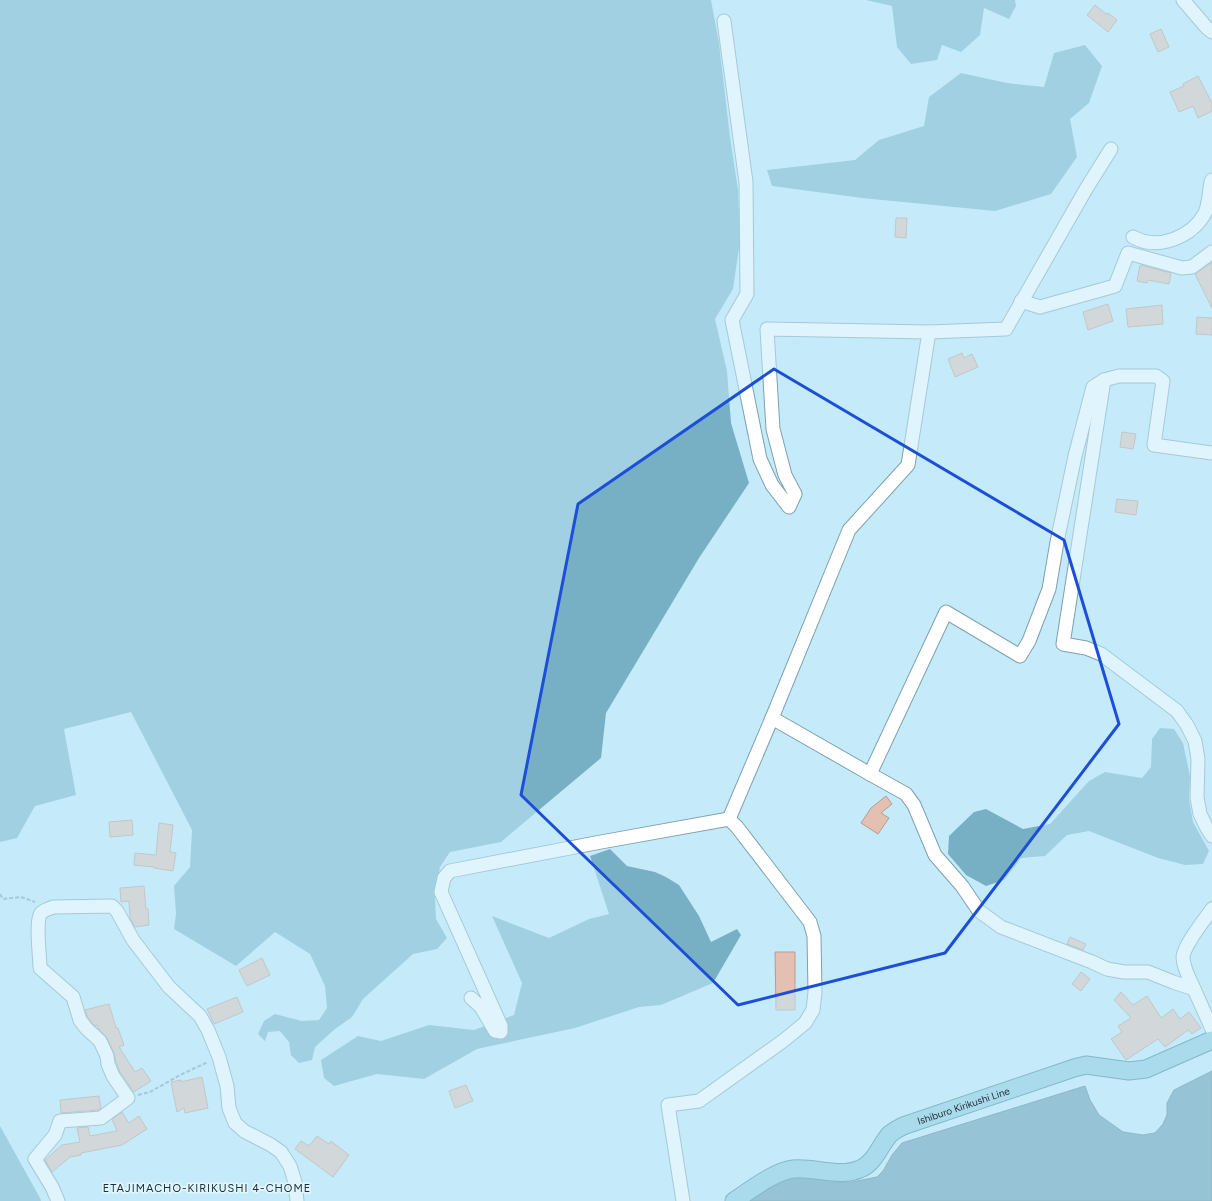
<svg xmlns="http://www.w3.org/2000/svg" width="1212" height="1201" viewBox="0 0 1212 1201" font-family="Figtree,sans-serif">
<style>
.forest{fill:#77b0c5}
.water{fill:#5e96ab;stroke:#4b7788}
.building{fill:#e3c0b1;stroke:#bc9b8c}
.lines{fill:none;stroke-linecap:round;stroke-linejoin:round}
.minor-casing{stroke:#7ca1af;stroke-width:15}
.major-casing{stroke:#347a92;stroke-width:19}
.path{stroke:#839fab;stroke-width:2;stroke-dasharray:4 2;stroke-linecap:butt}
.minor{stroke:#fff;stroke-width:13}
.major{stroke:#8bc8dc;stroke-width:17}
.marked{fill:none;stroke:#1d4ed8;stroke-width:3;stroke-linejoin:round}
.labels{text-anchor:middle;dominant-baseline:central;stroke-width:3.5;stroke-linejoin:round;paint-order:stroke}
.street-label{font-size:10px;fill:#202f35;stroke:#dff6ff}
.neighbourhood-label{font-size:11px;letter-spacing:1px;fill:#202f35;stroke:#dff6ff}
</style>
<rect width="100%" height="100%" fill="#c5ebfa"/>
<g class="forest">
<path d="M0 0H711L719 43 730 137 738 190 740 241 733 289 715 319 727 371 731 423 749 483 699 558 606 713 601 758 501 842 450 852 440 867 435 898 436 919 447 938 437 949 413 954 363 999 352 1017 335 1029 315 1047 312 1060 299 1063 291 1055 289 1042 280 1031 268 1032 265 1041 258 1034 264 1021 275 1014 302 1021 319 1020 327 1008 325 986 310 954 275 932 236 966 174 929 176 914 174 886 190 867 192 830 131 712 64 729 76 795 35 806 17 838 0 842Z"/>
<path d="M866 0H1015L1016 6 1009 19 984 8 980 35 961 52 942 45 937 60 911 64 897 47 892 6Z"/>
<path d="M1085 45 1102 66 1089 103 1070 119 1077 157 1051 194 995 211 862 198 772 186 767 170 855 160 879 140 924 126 929 97 961 73 1007 83 1044 87 1054 53Z"/>
<path d="M1160 728 1174 729 1183 743 1190 776 1189 799 1193 822 1209 851 1203 864 1185 865 1158 858 1089 831 1067 835 1045 856 1021 858 1004 880 986 886 966 875 948 854 949 836 974 812 986 809 1023 829 1050 824 1089 781 1105 772 1142 778 1151 767 1152 739Z"/>
<path d="M610 849 627 866 655 872 666 877 679 885 699 916 711 942 737 929 741 935 713 983 661 1005 639 1007 575 1028 477 1049 424 1079 377 1074 334 1086 324 1078 321 1060 358 1036 381 1041 429 1025 474 1030 514 1015 522 983 492 916 549 938 589 919 609 914 590 856Z"/>
<path d="M0 1126 40 1198 41 1201H0Z"/>
</g>
<path class="water" d="M1212 1071V1201H747L778 1181 792 1176 812 1177 835 1182H852L877 1177 883 1171 892 1155 902 1143 1085 1086 1090 1100 1099 1115 1123 1132 1143 1135 1155 1133 1163 1124 1167 1115V1103L1174 1090Z"/>
<g class="building">
<path d="M1095 5 1106 14 1108 13 1117 20 1108 32 1087 15Z"/>
<path d="M1161 29 1169 47 1158 52 1150 34Z"/>
<path d="M1198 76 1212 103V111L1198 118 1193 106 1179 112 1170 92 1184 86 1183 84Z"/>
<path d="M896 218H907L906 238 895 237Z"/>
<path d="M1212 262V308L1195 274Z"/>
<path d="M1140 265 1171 273 1169 284 1148 280 1147 283 1137 281Z"/>
<path d="M1108 304 1113 321 1088 330 1083 312Z"/>
<path d="M1162 305 1163 324 1128 327 1126 309Z"/>
<path d="M1197 317 1212 318V335L1196 334Z"/>
<path d="M962 353 964 358 972 354 978 367 955 377 948 359Z"/>
<path d="M1122 432 1136 434 1133 449 1120 447Z"/>
<path d="M1117 499 1138 501 1136 515 1115 512Z"/>
<path d="M886 796 892 804 881 813 889 818 878 834 861 823 871 808Z"/>
<path d="M132 820 133 835 110 837 109 822Z"/>
<path d="M159 823 173 825 170 852 176 853 173 871 154 868V867L134 865 135 853 156 855Z"/>
<path d="M144 886 146 909H148L149 925 135 927 130 918 129 901 121 902 120 888Z"/>
<path d="M1070 937 1086 944 1083 950 1067 944Z"/>
<path d="M775 952H795V1010H776Z"/>
<path d="M262 958 270 975 247 986 239 970Z"/>
<path d="M1081 972 1090 979 1081 991 1072 984Z"/>
<path d="M1121 992 1133 1005 1147 996 1161 1018 1173 1009 1180 1019 1189 1012 1201 1028 1192 1034 1188 1030 1165 1047 1158 1039 1126 1060 1111 1039 1122 1032 1118 1026 1131 1018 1114 1000Z"/>
<path d="M237 997 243 1012 214 1024 207 1009Z"/>
<path d="M109 1004 116 1028H118L124 1045 119 1047 135 1072 142 1068 151 1081 134 1092 120 1072 116 1062 114 1053 107 1038 98 1028 97 1025 95 1026 92 1023 87 1016 85 1010Z"/>
<path d="M202 1077 208 1108 185 1113 184 1108 177 1112 171 1082 181 1080V1082Z"/>
<path d="M466 1085 473 1101 455 1108 449 1091Z"/>
<path d="M99 1096 101 1108 98 1110 61 1113 60 1100Z"/>
<path d="M122 1112 129 1123 139 1116 147 1129 122 1145 81 1153V1155L70 1157 52 1172 45 1160 62 1145 80 1142 77 1128 88 1127 90 1136 117 1131 112 1119Z"/>
<path d="M317 1136 329 1144 331 1141 349 1155 333 1177 295 1149 301 1141 309 1146Z"/>
</g>
<g class="lines">
<defs>
<g id="minor">
<path d="M1183 0 1207 28 1212 32"/>
<path d="M724 21 746 182 747 294 732 320 760 459 772 485 789 507 795 494 785 475 773 429 767 329 929 332 1006 329 1086 189 1111 149"/>
<path d="M1133 237C1158 251 1192 237 1205 213 1209 204 1209 192 1211 182L1212 180"/>
<path d="M1021 301 1040 307 1115 286 1128 253 1182 268 1192 267 1212 252"/>
<path d="M1104 380 1063 644 1086 648 1101 654 1177 711 1187 725 1195 741 1198 759 1197 797 1200 814 1207 828 1212 836"/>
<path d="M772 718 870 774 946 612 1020 656 1029 641 1049 589 1057 542 1075 456 1093 387 1104 380 1119 376H1156L1163 381 1154 445 1212 453"/>
<path d="M870 774 906 794 914 805 935 855 962 886 979 911 1001 927 1092 962 1107 969 1124 972H1148L1173 982 1194 989 1212 1029"/>
<path d="M729 819 772 718 849 530 908 465 929 332"/>
<path d="M1194 989C1190 979 1183 968 1183 957 1184 945 1205 919 1212 909"/>
<path d="M471 998 481 1007 495 1031 501 1032V1026L441 892 444 878 450 871 601 842 729 819"/>
<path d="M58 1201 52 1187 35 1159 55 1135 60 1121 101 1118 128 1098 113 1076 108 1064 107 1056 100 1041 86 1028 80 1020 73 997 40 968C40 956 35 921 41 913 44 910 49 909 53 907L112 906 117 911 133 940 169 987 200 1016 208 1030 219 1057 227 1086 229 1108 235 1123 244 1131 271 1145 281 1152 290 1166 295 1182 297 1201"/>
<path d="M683 1201 668 1105 699 1101 783 1041 805 1023 813 1010 815 992 814 936 810 922 737 827 729 819"/>
</g>
<g id="major">
<path id="s1" d="M734 1201C749 1191 775 1171 793 1169 815 1167 839 1178 860 1169 875 1163 880 1145 890 1134 894 1131 899 1128 903 1126L1074 1068 1086 1065 1129 1071 1146 1069 1212 1040"/>
</g>
</defs>
<use href="#minor" class="minor-casing"/>
<use href="#major" class="major-casing"/>
<g class="path">
<path d="M0 894 3 899 21 897 35 902"/>
<path d="M138 1095 150 1092 180 1075 208 1062"/>
</g>
<use href="#minor" class="minor"/>
<use href="#major" class="major"/>
</g>
<path d="M0 0H1212V1201H0ZM774 369 1064 540 1119 724 945 953 738 1005 521 795 578 504Z" fill="#c5ebfa" fill-opacity=".55" fill-rule="evenodd"/>
<path class="marked" d="M774 369 1064 540 1119 724 945 953 738 1005 521 795 578 504Z"/>
<g class="labels">
<g class="street-label">
<text stroke="none"><textPath href="#s1" startOffset="261">Ishiburo Kirikushi Line</textPath></text>
</g>
<g class="neighbourhood-label">
<text x="207" y="1188">ETAJIMACHO-KIRIKUSHI 4-CHOME</text>
</g>
</g>
</svg>
